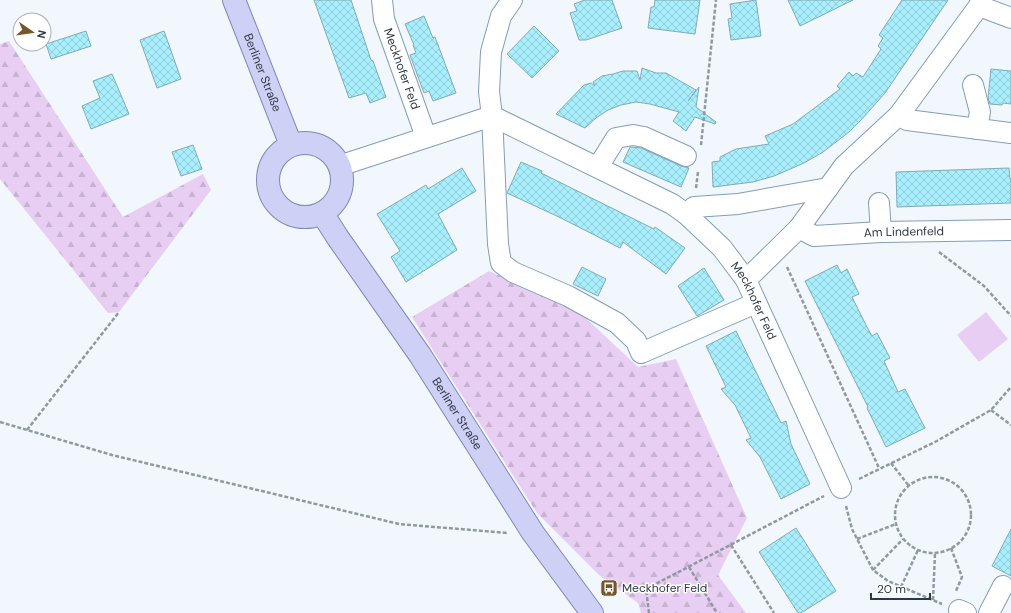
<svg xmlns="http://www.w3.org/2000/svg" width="1011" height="613" viewBox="0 0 1011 613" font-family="'DM Sans',sans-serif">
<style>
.forest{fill:url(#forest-firs)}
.park{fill:#e8cef3}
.building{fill:url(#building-cross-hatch);stroke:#80acb6}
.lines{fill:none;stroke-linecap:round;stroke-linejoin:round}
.minor-casing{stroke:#829eb8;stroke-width:22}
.major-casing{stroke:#8088b2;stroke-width:24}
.path{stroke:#9099a1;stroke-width:2.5;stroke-dasharray:4 2;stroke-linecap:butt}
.minor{stroke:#fff;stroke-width:20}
.major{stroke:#ced1f5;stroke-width:22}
.labels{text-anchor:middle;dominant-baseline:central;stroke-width:3;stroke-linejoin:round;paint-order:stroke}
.street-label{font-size:12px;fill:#2d3943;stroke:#fff}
.poi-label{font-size:12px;fill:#2d3943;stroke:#fff;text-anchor:start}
</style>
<defs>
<pattern id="forest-firs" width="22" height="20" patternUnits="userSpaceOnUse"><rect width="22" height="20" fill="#e8cef3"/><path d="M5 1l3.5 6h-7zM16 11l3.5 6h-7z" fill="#c7b2d2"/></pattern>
<pattern id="building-cross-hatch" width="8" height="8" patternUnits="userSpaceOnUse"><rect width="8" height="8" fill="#a8eefc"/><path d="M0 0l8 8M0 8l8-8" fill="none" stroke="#91cdd9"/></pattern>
</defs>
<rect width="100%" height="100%" fill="#f1f7fd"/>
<g class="forest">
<path d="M9 41 123 217 203 174 211 190 119 312 108 313 0 179V44Z"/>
<path d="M489 271 574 307 638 367 676 359 747 518 718 575 746 613H641L638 603 599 575 537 513 412 317Z"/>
</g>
<path class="park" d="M986 312 1008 339 979 362 957 335Z"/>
<g class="building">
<path d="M314 0H351L371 60 373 61 386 97 370 103 366 93 349 98Z"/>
<path d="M585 0H612L622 28 586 40H579L570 13 577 11 574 4Z"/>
<path d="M655 0H700L695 34 648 28 651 7H654Z"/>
<path d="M756 0 761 36 731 40 728 19 732 18 730 4Z"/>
<path d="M788 0H853L800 26Z"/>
<path d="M902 0H948L885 93 862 119 849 132 823 152 804 163 774 176 753 182 713 187 712 162 720 161V157L736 149 769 144 765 136 793 124 840 89 837 86 849 72 853 76 856 73 863 77 881 49 878 46 883 38 879 35Z"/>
<path d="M424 16 433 38 435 37 456 93 433 101 429 91 424 93 410 55 416 53 413 45H414L405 24Z"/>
<path d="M534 26 559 51 532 78 507 54Z"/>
<path d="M86 31 91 46 51 59 46 44Z"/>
<path d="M164 31 181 79 157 88 140 40Z"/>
<path d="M642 68 656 73H666L696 90 688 101 699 87 696 107 716 122 715 124 695 117 686 131 673 121 679 112 650 104 636 102 621 105 608 110 596 118 585 128 556 114 584 85 591 83 595 86 593 82 602 76 613 74 623 71H637L640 80Z"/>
<path d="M991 69 1011 71V104L1003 103 1002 105 990 104 988 98Z"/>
<path d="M112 74 129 114 91 129 82 106 100 98 93 81Z"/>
<path d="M193 145 202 169 181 176 172 152Z"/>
<path d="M630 147 641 148 681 166 689 168 681 187 623 162Z"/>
<path d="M521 162 542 171 541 173 654 229 655 227 685 248 666 274 623 242 620 248 559 217 507 193Z"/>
<path d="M462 168 476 191 438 214 457 250 406 282 391 257 400 251 377 214 426 185 428 189Z"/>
<path d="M1009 168 1010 179H1011V203L897 207 896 172Z"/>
<path d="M837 265 841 273 847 269 859 294 852 297 868 329 872 336 877 333 890 358 884 361 898 392 905 389 925 428 886 447 867 408 868 407 805 281Z"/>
<path d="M582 267 606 279 598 296 573 284Z"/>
<path d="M704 268 724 300 697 316 678 286Z"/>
<path d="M736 331 781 423 786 421 791 444 810 484 781 499 760 457 746 440 751 438 735 405 721 389 726 387 706 346Z"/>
<path d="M796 528 836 591 801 613H798L759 552Z"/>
<path d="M1011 529V576L992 566Z"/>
</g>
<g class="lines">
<defs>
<g id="minor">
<path id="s1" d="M382 0 384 19 426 137"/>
<path d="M512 0 501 16 491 52 489 92 492 116 498 244 501 263 513 272 568 296 617 323 636 341 641 353 756 303"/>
<path d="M979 6 1011 18"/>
<path d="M973 85 980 112 977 129"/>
<path d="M899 115 907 120 1011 133"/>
<path id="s2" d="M339 166 492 116 672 204 686 214 722 248 746 280 841 488"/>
<path d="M598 167 616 138 633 135 644 137 686 156"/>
<path d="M879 203 881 232"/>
<path d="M686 214 694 207 738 204 828 188"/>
<path id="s3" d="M799 228 814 236 881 232 1011 230"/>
<path d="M746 280 799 228 844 166 899 115 979 6 982 0"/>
<path d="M959 610 966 613"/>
<path d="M989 613 1003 586"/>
</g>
<g id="major">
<path id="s4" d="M234 0 291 145"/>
<circle cx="305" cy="180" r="37"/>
<path id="s5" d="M322 213 338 238 420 355 533 533 592 613"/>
</g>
</defs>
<use href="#minor" class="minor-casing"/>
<use href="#major" class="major-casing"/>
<g class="path">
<path d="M701 145 716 0"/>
<path d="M696 188 698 172"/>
<path d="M939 252 984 286 1011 316"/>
<path d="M787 267 879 468"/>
<path d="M991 410 1011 425"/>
<path d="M0 422 112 455 399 524 508 533"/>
<path d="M27 430 119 312"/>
<path d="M891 463 909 486"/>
<circle cx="933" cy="515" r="38"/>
<path d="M859 479 935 442 991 410 1011 387"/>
<path d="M846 506 852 529 873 570 888 581 942 604"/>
<path d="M857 539 896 524"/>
<path d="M731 545 774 613"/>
<path d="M951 548 962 577 956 591"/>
<path d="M689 567 717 613"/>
<path d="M873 570 903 539"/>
<path d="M901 587 918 550"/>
<path d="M933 600 935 553"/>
<path d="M649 613 646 589 824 496"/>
</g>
<use href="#minor" class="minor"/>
<use href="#major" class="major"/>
</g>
<defs>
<symbol id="bus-square" viewBox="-11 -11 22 22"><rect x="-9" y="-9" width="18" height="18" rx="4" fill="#74562a" stroke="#fff"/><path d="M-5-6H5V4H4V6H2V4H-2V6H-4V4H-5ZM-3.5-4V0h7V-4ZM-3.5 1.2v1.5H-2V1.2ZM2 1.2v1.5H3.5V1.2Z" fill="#fff"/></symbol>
</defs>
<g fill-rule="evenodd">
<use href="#bus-square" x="599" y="578" width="20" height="20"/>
</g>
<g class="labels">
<g class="street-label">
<text stroke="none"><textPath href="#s1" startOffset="72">Meckhofer Feld</textPath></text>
<text stroke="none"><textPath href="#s4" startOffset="78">Berliner Straße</textPath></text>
<text stroke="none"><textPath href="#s3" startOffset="107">Am Lindenfeld</textPath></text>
<text stroke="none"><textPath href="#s2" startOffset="490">Meckhofer Feld</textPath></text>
<text stroke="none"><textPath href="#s5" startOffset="242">Berliner Straße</textPath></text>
</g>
<g class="poi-label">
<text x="622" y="588">Meckhofer Feld</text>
</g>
</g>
<g transform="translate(32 32) rotate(103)"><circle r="19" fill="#ffffff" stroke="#abb0b4"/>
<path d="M0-3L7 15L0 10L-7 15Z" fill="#74562a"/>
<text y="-6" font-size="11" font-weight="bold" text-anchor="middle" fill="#2d3943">N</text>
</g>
<path d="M871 593v6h59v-6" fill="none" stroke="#2d3943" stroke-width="2"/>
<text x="877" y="593" font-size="12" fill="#2d3943" stroke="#ffffff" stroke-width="3" paint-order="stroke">20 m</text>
</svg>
